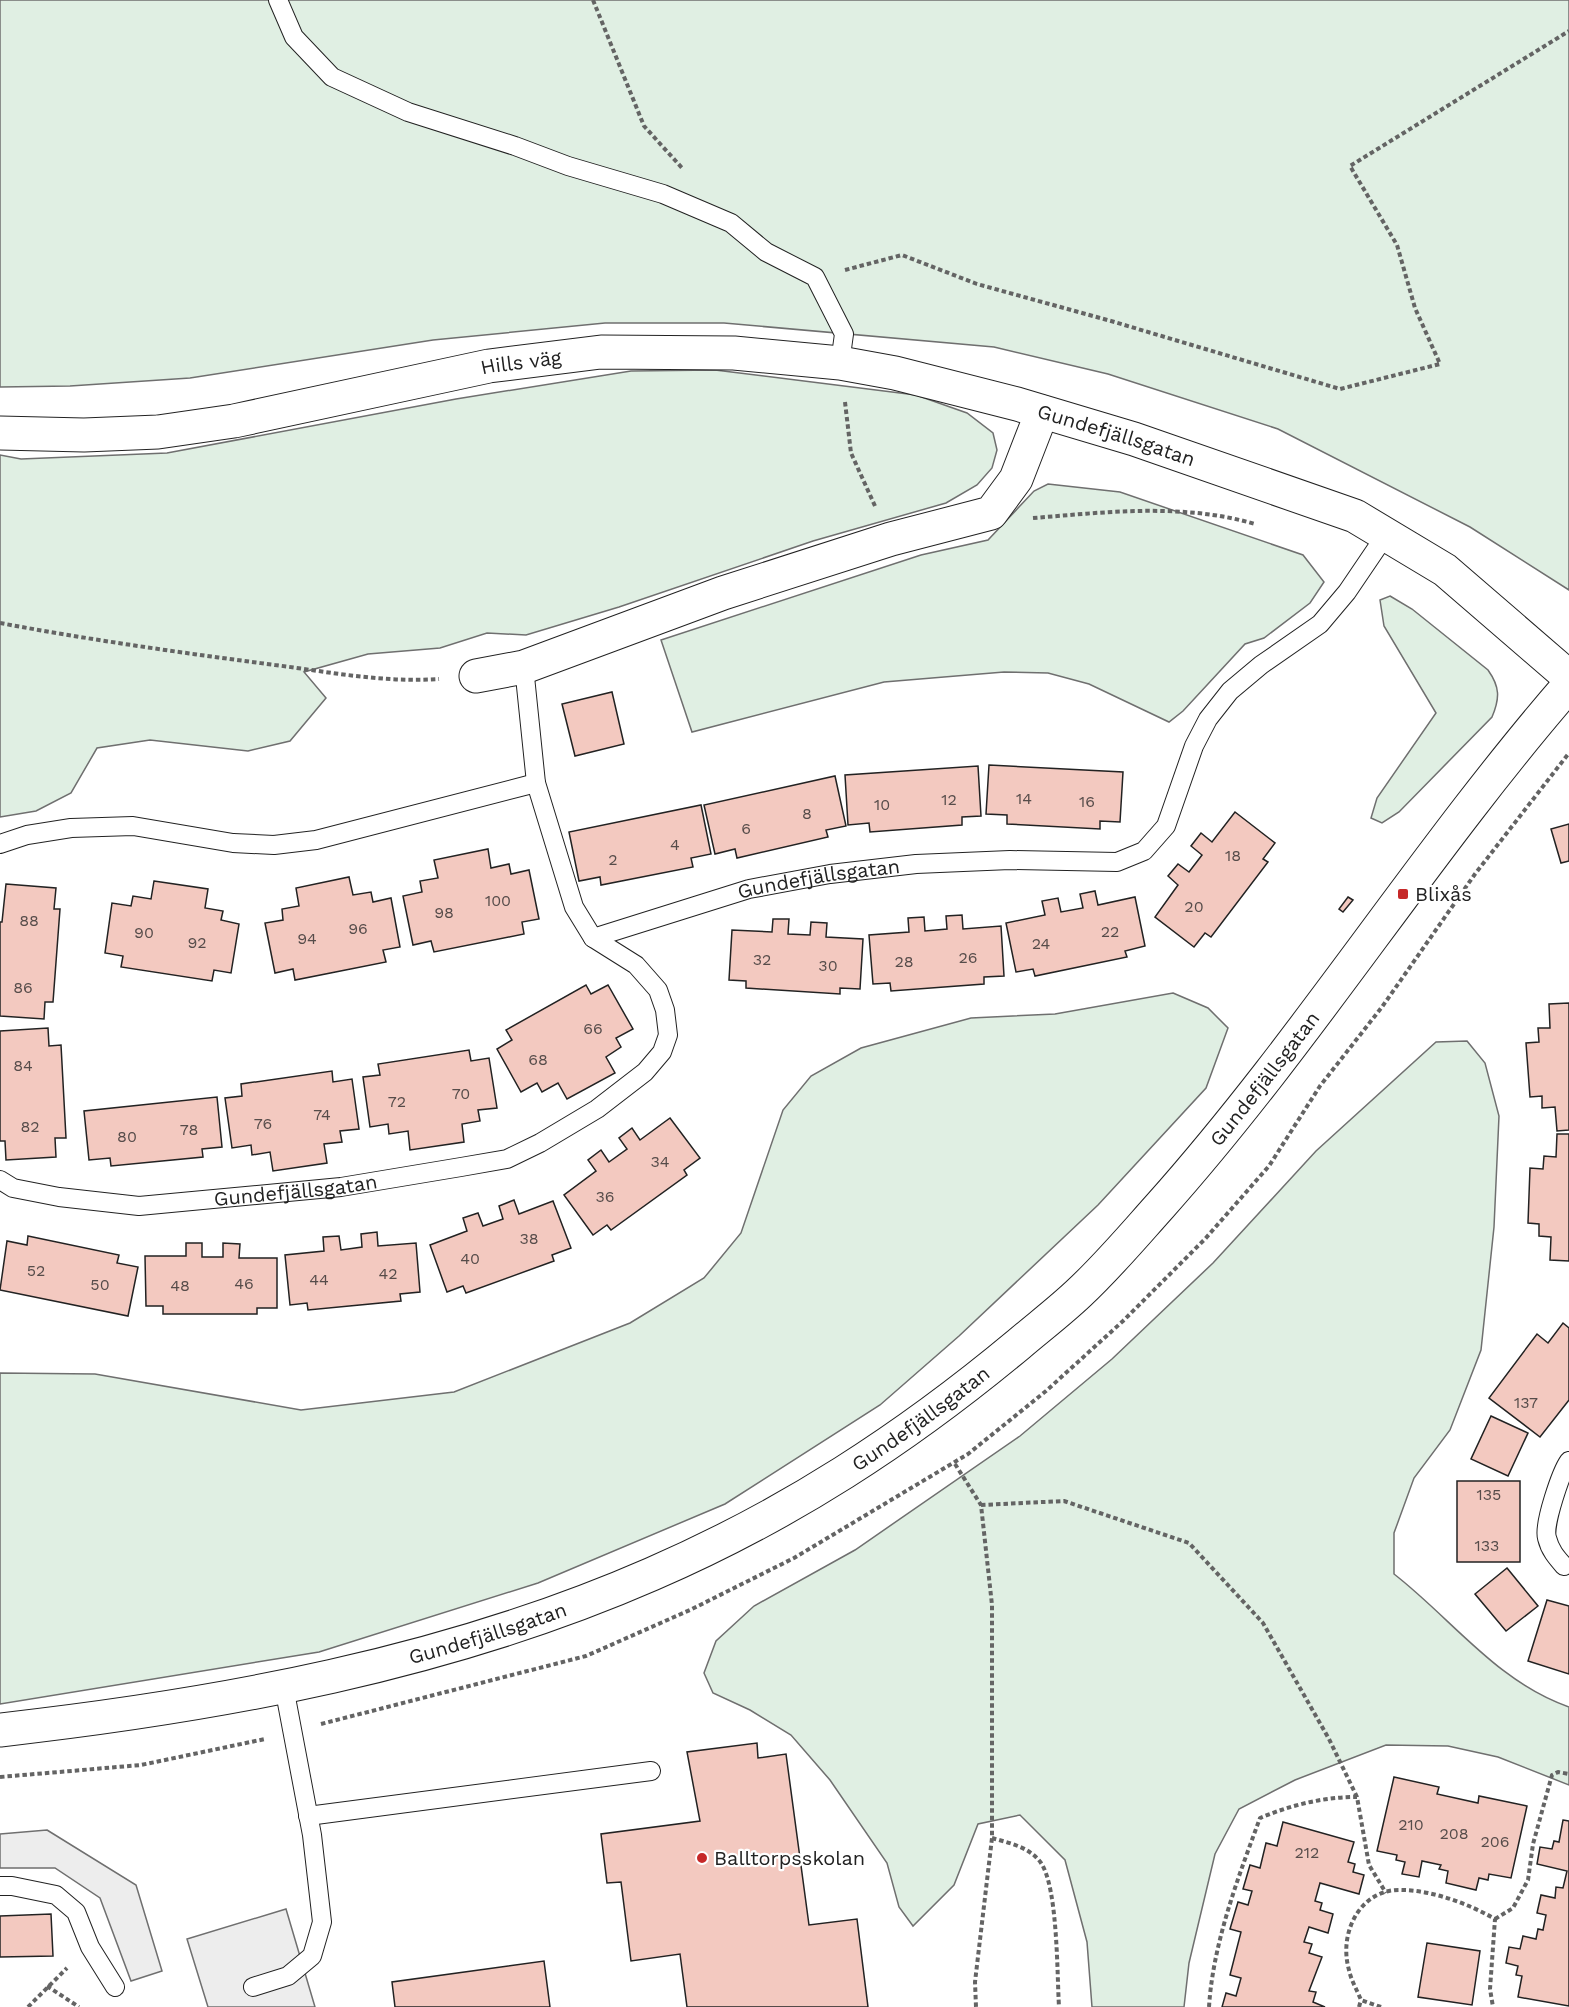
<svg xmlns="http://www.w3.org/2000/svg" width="1569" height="2007" viewBox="0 0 1569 2007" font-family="'Work Sans',sans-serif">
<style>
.green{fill:#e0efe3;stroke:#6f6f6f;stroke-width:1.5}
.parking{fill:#ededed;stroke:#6f6f6f;stroke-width:1.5}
.building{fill:#f3c9c0;stroke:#222;stroke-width:1.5}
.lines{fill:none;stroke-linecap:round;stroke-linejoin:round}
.lane-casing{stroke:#222;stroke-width:20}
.street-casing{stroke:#222;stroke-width:35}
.path{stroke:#646464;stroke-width:4;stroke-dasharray:4.5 3;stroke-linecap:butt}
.lane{stroke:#fff;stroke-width:18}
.street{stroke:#fff;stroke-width:33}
.poi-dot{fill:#c62828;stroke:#fff;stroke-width:2}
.labels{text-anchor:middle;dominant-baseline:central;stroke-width:4.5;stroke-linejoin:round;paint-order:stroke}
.number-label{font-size:16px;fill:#564c4a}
.street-label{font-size:20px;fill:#222;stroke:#fff}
.poi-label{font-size:20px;fill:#222;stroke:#fff;text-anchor:start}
</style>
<rect width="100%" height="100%" fill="#fff"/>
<g class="green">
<path d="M0 0H1569V590L1470 527 1278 429 1108 374 994 347 724 323H605L433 340 190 378 70 386 0 387Z"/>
<path d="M715 370 916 395 967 413 993 433 997 450 992 468 977 485 946 503 813 541 619 607 526 635 487 633 440 648 368 654 304 672 326 698 290 741 248 751 150 740 97 748 71 793 36 811 0 817V455L21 459 167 453 456 399 631 371Z"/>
<path d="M1048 484 1120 492 1303 555 1324 582 1310 603 1264 638 1245 644 1183 711 1169 722 1089 684 1048 673 1004 672 884 682 692 732 661 640 921 555 988 540 1034 491Z"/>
<path d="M1390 596 1412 609 1488 670C1500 687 1500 698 1492 717L1399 812 1382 823 1371 818 1377 798 1436 713 1384 626 1380 600Z"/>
<path d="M1173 993 1208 1008 1228 1028 1206 1088 1098 1205 959 1336 880 1405 725 1504 538 1583 319 1652 0 1704V1373L95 1374 301 1410 454 1392 630 1323 704 1278 741 1233 783 1110 811 1076 861 1048 971 1018 1055 1014Z"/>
<path d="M1467 1041 1485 1063 1499 1116 1494 1227 1481 1350 1450 1430 1414 1478 1394 1533V1574C1452 1619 1497 1682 1569 1707V1785L1498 1757 1448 1746 1386 1745 1295 1780 1239 1809 1215 1854 1189 1963 1184 2007H1092L1087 1942 1065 1860 1020 1815 978 1824 954 1885 913 1926 899 1907 887 1863 830 1780 791 1735 750 1710 713 1693 704 1673 716 1641 754 1606 855 1550 1020 1436 1112 1359 1213 1263 1316 1151 1436 1042Z"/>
</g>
<g class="parking">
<path d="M47 1830 136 1885 162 1971 131 1981 100 1898 55 1868H0V1834Z"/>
<path d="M286 1909 315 2007H208L187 1939Z"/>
</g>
<g class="building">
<path d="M612 692 624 744 575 756 562 704Z"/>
<path d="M989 765 1123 772 1120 822 1100 821V829L1007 824V815L986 814Z"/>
<path d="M978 766 981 816 962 817V825L870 832 869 823 848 825 845 775Z"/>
<path d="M835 776 846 826 826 830 828 837 737 858 735 849 715 854 704 805Z"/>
<path d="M701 805 711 854 691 858 693 867 601 885 600 877 579 881 569 832Z"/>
<path d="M1235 812 1275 843 1263 859 1268 862 1211 937 1205 933 1194 947 1155 917 1178 885 1168 876 1178 864 1189 872 1202 855 1191 846 1201 833 1212 842Z"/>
<path d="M1569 824V861L1561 863 1551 829Z"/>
<path d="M488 849 491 868 509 864 511 874 529 870 539 919 522 922 524 934 434 952 431 941 413 945 403 896 422 892 420 881 438 878 434 860Z"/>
<path d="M349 877 353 895 371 892 373 902 391 898 400 947 383 950 386 962 295 980 293 969 275 973 265 923 283 920 282 909 299 906 296 888Z"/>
<path d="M154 881 208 889 205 908 223 911 221 920 239 924 231 973 214 970 212 981 121 967 123 956 105 953 112 903 131 906 133 896 151 899Z"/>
<path d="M6 884 56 888 54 909H60L53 1002H45L44 1019 0 1016V922H2Z"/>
<path d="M1095 891 1098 905 1135 897 1145 946 1125 951 1127 957 1035 976 1033 969 1016 972 1006 923 1045 915 1042 901 1058 898 1061 912 1083 908 1080 894Z"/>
<path d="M1348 897 1353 900 1343 912 1339 909Z"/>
<path d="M962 915 963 929 1001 926 1004 976 984 977V984L891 991 890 983 873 984 869 935 909 932 908 918 924 917 925 931 947 929 946 916Z"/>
<path d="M773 919H789L788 934 810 935 811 922 827 923 826 937 863 939 860 989 840 988V994L746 988V981L729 980 732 930 772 932Z"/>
<path d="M586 985 591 994 608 985 633 1029 616 1038 621 1047 606 1057 615 1073 567 1099 558 1083 542 1092 537 1083 521 1092 497 1049 512 1040 506 1030Z"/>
<path d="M1569 1003V1130L1557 1131 1555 1107 1542 1108V1096L1530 1097 1526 1043 1539 1042 1538 1028H1550L1549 1004Z"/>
<path d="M48 1028 49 1046 61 1045 66 1138H55L56 1157 6 1160 5 1141H0V1031Z"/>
<path d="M469 1050 471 1061 489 1058 497 1108 478 1110 480 1121 462 1124 464 1142 410 1150 408 1131 389 1134 388 1124 370 1127 363 1077 380 1075 378 1064Z"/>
<path d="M332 1071 333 1082 352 1079 359 1129 340 1131 342 1142 324 1144 327 1163 273 1171 270 1152 252 1155 251 1145 232 1148 225 1098 242 1096 241 1084Z"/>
<path d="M217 1097 222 1147 202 1149 203 1157 111 1166 110 1158 89 1160 84 1111Z"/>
<path d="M670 1118 700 1158 684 1170 687 1175 611 1230 607 1225 593 1235 564 1195 596 1171 588 1160 601 1150 609 1162 627 1149 619 1138 632 1128 640 1140Z"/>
<path d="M1557 1134H1569V1261L1550 1260 1551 1237 1539 1236V1224L1528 1223 1530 1168 1543 1169 1544 1156 1556 1157Z"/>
<path d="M514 1200 519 1214 553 1201 571 1248 552 1255 554 1261 466 1293 463 1286 447 1292 430 1245 467 1231 463 1218 478 1213 483 1226 503 1219 499 1206Z"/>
<path d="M377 1232 378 1246 416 1243 420 1292 400 1294 401 1301 308 1310 307 1303 290 1305 285 1255 324 1251 323 1237 339 1236 341 1250 362 1247 361 1234Z"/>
<path d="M28 1236 119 1255 117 1263 138 1267 128 1316 0 1290 7 1241 27 1245Z"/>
<path d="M186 1243H202V1257H223V1243L240 1244 239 1258H277V1308H257V1314H163V1306H146L145 1256H186Z"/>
<path d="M1563 1323 1569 1328V1400L1540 1437 1489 1398 1537 1334 1548 1343Z"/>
<path d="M1491 1416 1528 1433 1508 1476 1471 1459Z"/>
<rect x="1457" y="1481" width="63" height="81"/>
<path d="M1507 1568 1538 1606 1506 1631 1475 1594Z"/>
<path d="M1547 1600 1569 1606V1674L1528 1661Z"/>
<path d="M757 1743 758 1758 786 1754 809 1925 857 1919 868 2007H687L680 1954 631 1961 621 1882 607 1883 601 1834 700 1821 687 1752Z"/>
<path d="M1394 1777 1439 1787 1437 1794 1478 1803 1479 1796 1527 1806 1511 1878 1489 1874 1488 1880 1479 1878 1476 1890 1446 1883 1448 1871 1439 1869 1441 1865 1422 1861 1419 1877 1402 1874 1405 1862 1396 1860 1397 1855 1377 1851Z"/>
<path d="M1563 1820 1569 1821V2006L1518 1997 1522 1976 1516 1975 1518 1966 1506 1963 1509 1947 1520 1949 1523 1936 1536 1939 1538 1929 1543 1930 1546 1915 1537 1913 1541 1895 1555 1898 1556 1887 1563 1888 1567 1871 1537 1864 1540 1847 1552 1849 1554 1841 1559 1842Z"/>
<path d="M1283 1822 1354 1842 1348 1862 1355 1864 1353 1872 1364 1875 1359 1894 1320 1883 1315 1901 1322 1903 1320 1910 1333 1914 1328 1933 1309 1927 1304 1942 1312 1944 1309 1953 1322 1957 1309 1991 1316 1992 1313 2002 1325 2007H1222L1226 1993 1236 1996 1241 1978 1230 1975 1241 1932 1230 1929 1238 1902 1248 1905 1252 1891 1243 1889 1250 1865 1260 1868 1266 1843 1277 1846Z"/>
<path d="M51 1914 53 1956 0 1957V1916Z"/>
<path d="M1427 1943 1480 1951 1472 2005 1418 1997Z"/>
<path d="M544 1961 550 2007H395L392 1982Z"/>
</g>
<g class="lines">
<defs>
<g id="lane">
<path d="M278 0 294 37 332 77 408 112 515 146 568 166 663 194 731 223 766 252 815 277 844 334 840 363"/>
<path d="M0 844 27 835 71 828 133 826 233 843 274 845 316 840 536 783"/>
<path id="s1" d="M593 938 749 889 830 874 916 864 1010 860 1117 862 1144 851 1166 826 1194 746 1208 719 1230 691 1261 665 1320 624 1347 592 1387 533"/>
<path id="s2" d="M0 1180 13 1188 59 1197 139 1206 341 1187 461 1167 507 1159 540 1143 597 1109 645 1072 662 1052 668 1035 665 1010 658 990 636 965 593 938 574 907 536 783 524 667"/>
<path d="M1564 1566C1556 1557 1550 1550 1547 1538 1543 1525 1561 1472 1569 1461"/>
<path d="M308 1816 651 1771"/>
<path d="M0 1886H12L56 1895 76 1912 90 1947 115 1987"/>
<path d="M253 1987 288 1976 312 1956 322 1922 312 1835 284 1687"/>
</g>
<g id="street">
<path id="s3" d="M0 433 84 435 158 432 234 421 489 366 601 352 734 353 840 363 895 373 1017 404 1134 439 1355 516 1445 570 1569 677"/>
<path d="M476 676 524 667 723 593 891 539 991 513 1016 479 1042 412"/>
<path id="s4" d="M0 1730C221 1705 446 1664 652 1574 788 1515 905 1439 1019 1344 1039 1327 1060 1311 1079 1293 1108 1266 1134 1235 1160 1206 1307 1041 1424 852 1569 685"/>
</g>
</defs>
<use href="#lane" class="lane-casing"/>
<use href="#street" class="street-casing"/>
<g class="path">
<path d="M593 0 644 126 683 169"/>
<path d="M845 270 902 255 977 284 1111 321 1340 389 1440 364 1415 308 1397 245 1350 166 1569 31"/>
<path d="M845 402 851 453 875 506"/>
<path d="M1033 518C1107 512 1183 503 1255 524"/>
<path d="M0 623C91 640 183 653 275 665 330 672 384 683 439 679"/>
<path d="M955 1464 981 1505 992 1605V1838L975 1982 976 2007"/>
<path d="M981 1505 1064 1501 1189 1543 1263 1623 1329 1739 1357 1797 1369 1865 1386 1893"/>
<path d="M321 1724 586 1656 690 1610 794 1558 968 1454 1046 1391 1123 1321 1205 1239 1269 1166 1320 1086 1382 1007 1475 874 1569 753"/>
<path d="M0 1777 141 1765 265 1739"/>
<path d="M992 1838C1009 1843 1030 1847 1041 1863 1058 1888 1057 1975 1059 2007"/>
<path d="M1495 1919 1513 1908 1528 1880 1533 1844 1552 1775 1558 1772 1569 1774"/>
<path d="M47 1986 79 2007"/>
<path d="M28 2007 67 1968"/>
<path d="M1209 2007C1213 1943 1238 1878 1260 1818 1291 1805 1323 1797 1357 1797"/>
<path d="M1359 2007 1361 2000"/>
<path d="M1381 2007 1361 2000C1357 1990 1351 1980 1349 1970 1338 1932 1361 1887 1404 1890 1434 1891 1469 1904 1495 1919L1490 1989 1493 2007"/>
</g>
<use href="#lane" class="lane"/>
<use href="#street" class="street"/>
</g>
<g class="poi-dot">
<rect x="1397" y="888" width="12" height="12" rx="3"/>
<circle cx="702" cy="1858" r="6"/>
</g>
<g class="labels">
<g class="number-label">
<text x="1024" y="798">14</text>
<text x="949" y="799">12</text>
<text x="1087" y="801">16</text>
<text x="882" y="804">10</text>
<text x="807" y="813">8</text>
<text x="746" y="828">6</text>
<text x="675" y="844">4</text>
<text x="1233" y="855">18</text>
<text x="613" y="859">2</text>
<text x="498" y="900">100</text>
<text x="1194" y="906">20</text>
<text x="444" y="912">98</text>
<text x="29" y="920">88</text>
<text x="358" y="928">96</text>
<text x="1110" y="931">22</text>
<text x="144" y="932">90</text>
<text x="307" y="938">94</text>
<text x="197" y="942">92</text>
<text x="1041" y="943">24</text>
<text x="968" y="957">26</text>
<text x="762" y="959">32</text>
<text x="904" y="961">28</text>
<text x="828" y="965">30</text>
<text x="23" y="987">86</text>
<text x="593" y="1028">66</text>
<text x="538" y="1059">68</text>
<text x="23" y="1065">84</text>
<text x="461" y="1093">70</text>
<text x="397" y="1101">72</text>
<text x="322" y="1114">74</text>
<text x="263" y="1123">76</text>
<text x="30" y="1126">82</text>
<text x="189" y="1129">78</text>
<text x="127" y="1136">80</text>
<text x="660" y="1161">34</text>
<text x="605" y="1196">36</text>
<text x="529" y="1238">38</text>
<text x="470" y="1258">40</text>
<text x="36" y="1270">52</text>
<text x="388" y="1273">42</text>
<text x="319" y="1279">44</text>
<text x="244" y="1283">46</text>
<text x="100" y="1284">50</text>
<text x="180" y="1285">48</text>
<text x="1526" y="1402">137</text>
<text x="1489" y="1494">135</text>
<text x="1487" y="1545">133</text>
<text x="1411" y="1824">210</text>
<text x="1454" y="1833">208</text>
<text x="1495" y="1841">206</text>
<text x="1307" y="1852">212</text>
</g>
<g class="street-label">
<text stroke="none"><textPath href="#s3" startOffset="528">Hills väg</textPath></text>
<text stroke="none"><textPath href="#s3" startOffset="1134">Gundefjällsgatan</textPath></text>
<text stroke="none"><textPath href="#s1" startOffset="234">Gundefjällsgatan</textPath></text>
<text stroke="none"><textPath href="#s4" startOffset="1470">Gundefjällsgatan</textPath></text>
<text stroke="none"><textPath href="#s2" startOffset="300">Gundefjällsgatan</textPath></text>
<text stroke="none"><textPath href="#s4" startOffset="984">Gundefjällsgatan</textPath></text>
<text stroke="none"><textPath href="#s4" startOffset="498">Gundefjällsgatan</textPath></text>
</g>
<g class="poi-label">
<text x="1415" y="894">Blixås</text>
<text x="714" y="1858">Balltorpsskolan</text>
</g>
</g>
</svg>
